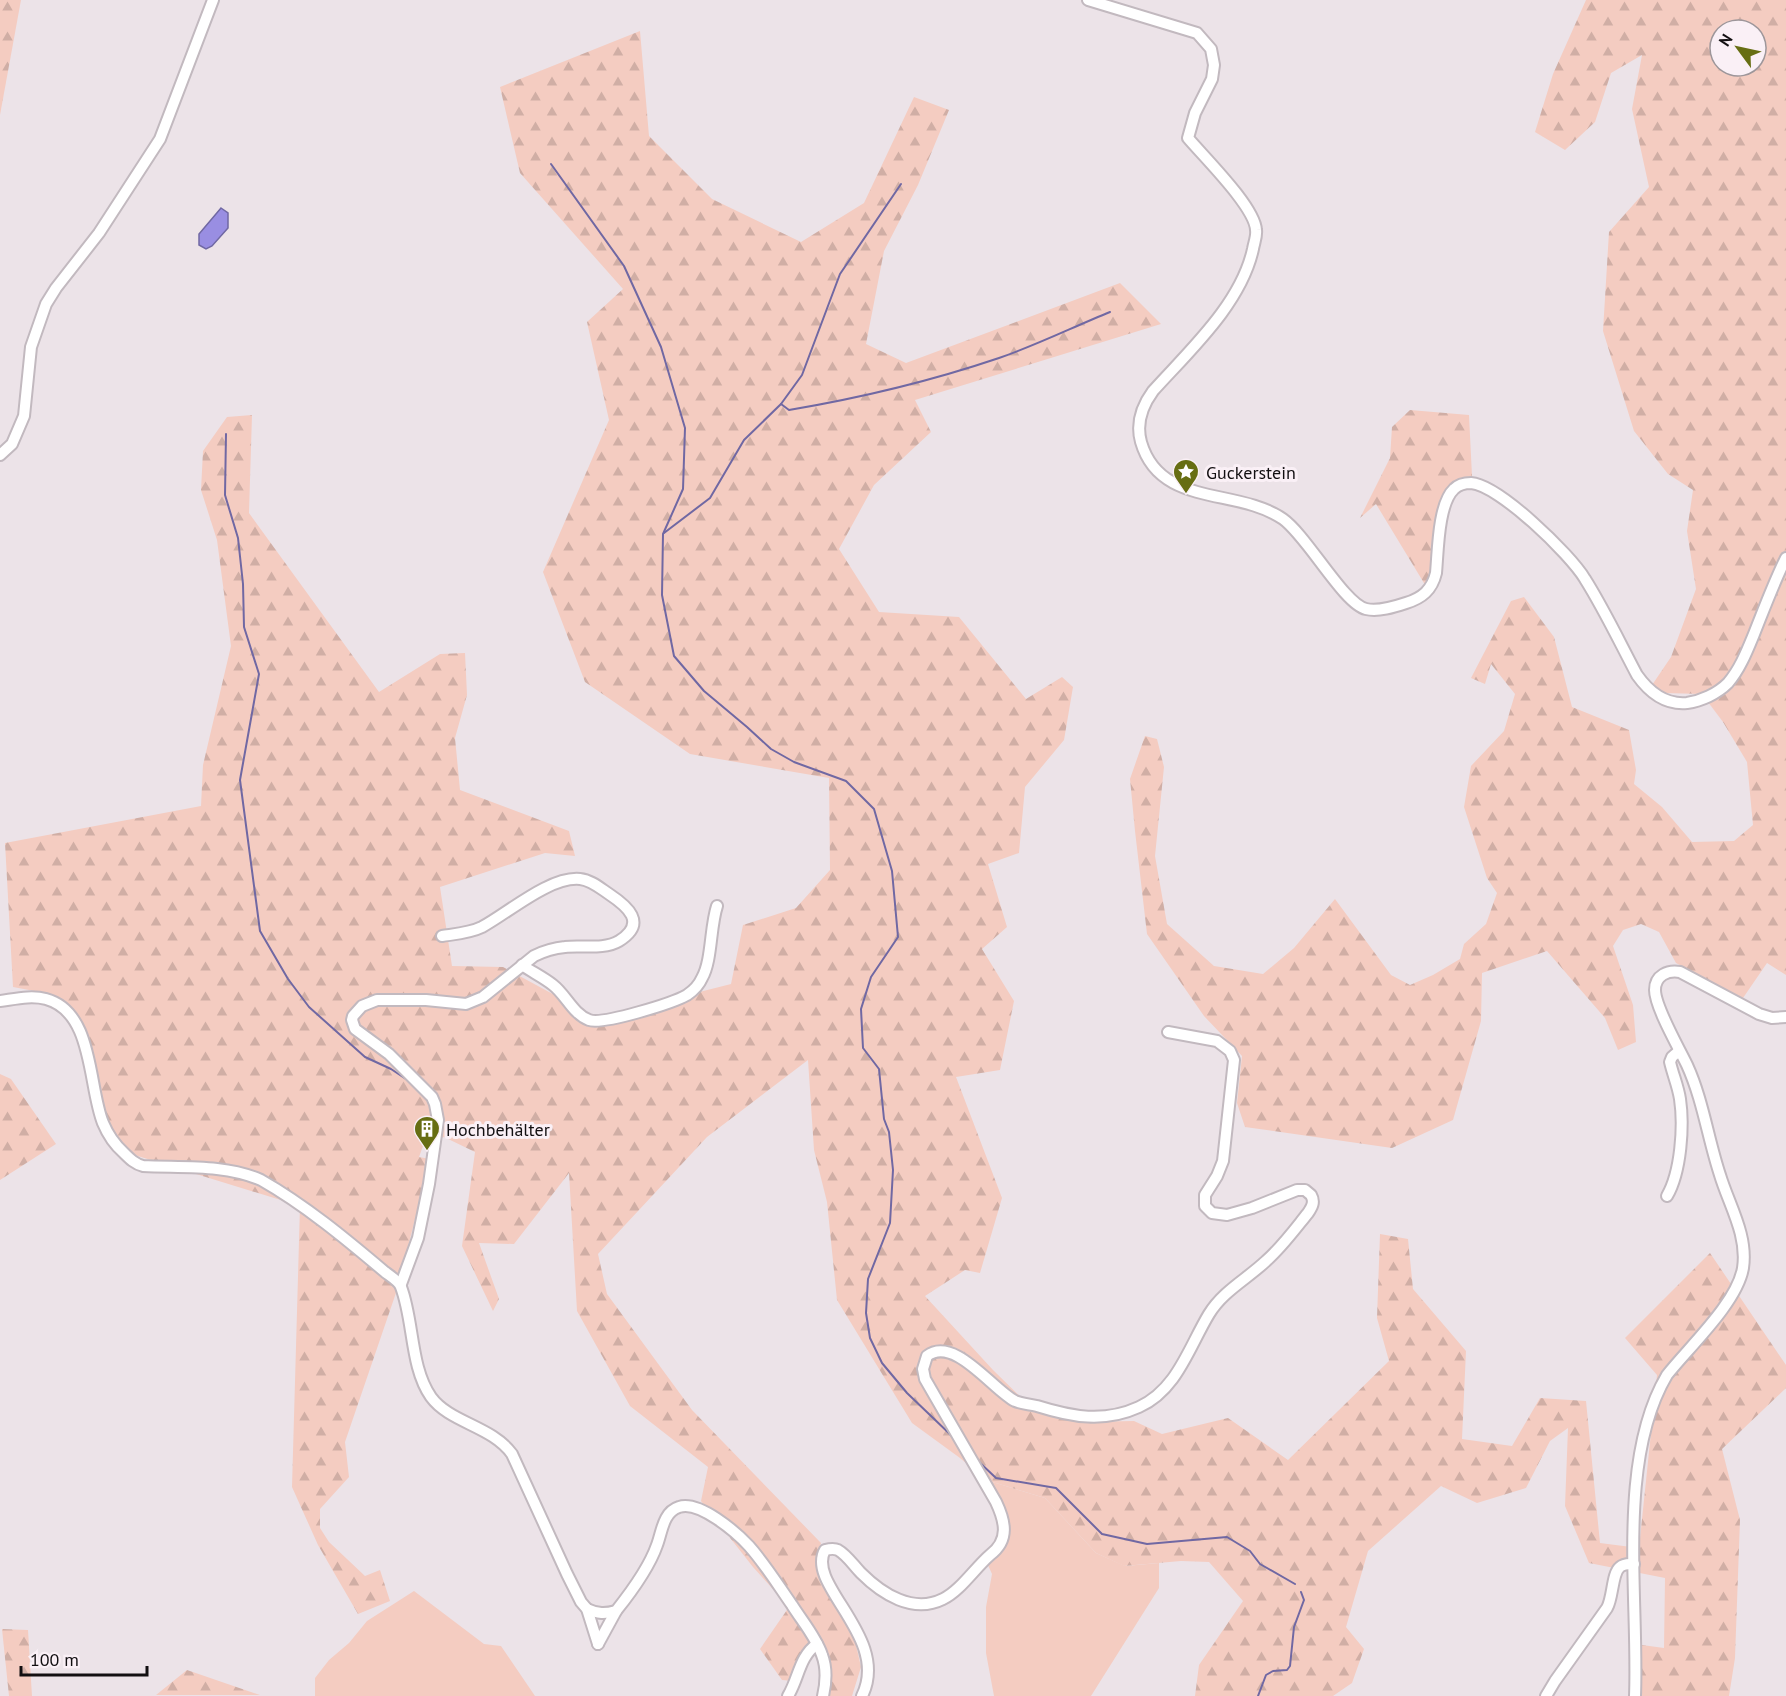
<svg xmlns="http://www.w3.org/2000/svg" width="1786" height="1696" viewBox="0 0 1786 1696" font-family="'PT Sans',sans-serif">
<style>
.grass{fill:#f4ccc1}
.forest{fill:url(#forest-firs);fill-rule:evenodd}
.water{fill:#998ee2;stroke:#7068a3;stroke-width:1.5}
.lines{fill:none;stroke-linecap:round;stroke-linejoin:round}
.stream{stroke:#7068a3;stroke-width:2}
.minor-casing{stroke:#c2b9bf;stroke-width:14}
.minor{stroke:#fff;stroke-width:10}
.labels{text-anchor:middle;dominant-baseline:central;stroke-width:6;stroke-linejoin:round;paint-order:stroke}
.poi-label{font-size:18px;fill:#120f11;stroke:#faf0f6;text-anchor:start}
</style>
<defs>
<pattern id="forest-firs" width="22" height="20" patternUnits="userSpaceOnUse" patternTransform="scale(1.5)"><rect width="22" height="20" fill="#f4ccc1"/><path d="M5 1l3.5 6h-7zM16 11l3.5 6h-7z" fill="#d0aea5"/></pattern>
</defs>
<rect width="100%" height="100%" fill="#ece3e8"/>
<g class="grass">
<path d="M986 1480 1045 1498 1096 1553 1125 1566 1159 1563V1588L1091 1696H994L986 1653V1607L992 1574 987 1563 1009 1532V1521Z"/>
<path d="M414 1591 484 1644 501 1646 535 1696H315V1678L329 1660 349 1643 367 1621Z"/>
</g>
<g class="forest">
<path d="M0 0H21L0 115Z"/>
<path d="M1586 0H1786V975L1767 963 1743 998 1676 963 1659 932 1641 924 1623 930 1613 946 1633 1005 1636 1042 1618 1050 1605 1018 1547 951 1482 973 1481 1021 1453 1120 1392 1148 1245 1127 1237 1103 1242 1056 1204 1016 1147 934 1135 831 1130 779 1145 736 1157 739 1164 767 1155 856 1167 924 1214 966 1263 974 1294 948 1335 899 1391 975 1410 985 1433 975 1460 959 1464 944 1486 924 1497 893 1487 878 1464 807 1471 766 1504 731 1515 694 1491 664 1485 684 1471 678 1511 601 1524 597 1554 637 1572 707 1629 730 1636 770 1634 784 1662 807 1692 842 1734 841 1753 825 1747 762 1723 722 1702 694 1664 693 1650 688 1671 657 1696 589 1687 531 1693 490 1668 474 1634 431 1603 331 1609 232 1649 187 1632 109 1642 55 1611 73 1595 122 1565 150 1535 132 1553 74ZM1720 30H1756V66H1720Z"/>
<path d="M640 31 649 136 712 199 801 242 864 203 914 97 949 110 918 185 884 251 866 344 906 363 1120 283 1161 324 915 400 931 432 874 485 839 549 879 612 959 617 1026 699 1062 677 1073 687 1064 740 1025 787 1019 853 988 864 1007 927 982 949 1014 1001 1000 1070 956 1077 1002 1198 980 1273 965 1270 925 1296 993 1370 1035 1411 1082 1422 1134 1421 1162 1434 1228 1418 1288 1460 1389 1361 1377 1318 1380 1234 1408 1239 1413 1289 1466 1351 1462 1439 1512 1446 1540 1398 1586 1401 1600 1543 1639 1548 1657 1375 1625 1338 1710 1253 1786 1365V1388L1722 1449 1740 1520 1735 1658 1729 1696H1639L1642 1645 1664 1648 1665 1578 1589 1563 1565 1506 1568 1428 1550 1441 1526 1488 1477 1503 1441 1486 1368 1551 1346 1627 1364 1649 1352 1683 1333 1696H1195L1199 1665 1243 1601 1209 1562 1181 1561 1124 1566 1096 1553 1045 1498 986 1480 960 1458 912 1423 837 1300 827 1202 814 1150 808 1060 707 1137 598 1254 607 1294 692 1410 821 1543 817 1557 816 1567 853 1632 861 1667 852 1696H827L821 1641 793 1681 782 1680 760 1649 789 1607 753 1567 701 1501 708 1467 630 1406 577 1311 569 1173 514 1244 479 1243 499 1299 493 1311 462 1246 475 1152 444 1137 423 1146 419 1157 430 1159 398 1287 345 1442 349 1477 320 1509V1528L329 1542 365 1576 380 1570 390 1601 358 1614 318 1545 292 1487 300 1206 128 1153 106 1126 90 1042 72 1009 45 993 13 987 5 843 201 806 203 765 231 646 217 540 201 490 203 451 227 417 252 415 249 513 379 692 440 654 465 653 467 695 455 738 460 790 569 831 575 856 545 853 440 887 452 966 503 967 597 1018 731 984 743 925 796 908 830 870 829 778 690 754 585 682 543 572 609 420 587 322 623 289 520 173 500 87Z"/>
<path d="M1410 410 1469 415 1472 476 1450 486 1434 565 1427 588 1376 504 1360 518 1390 458 1392 427Z"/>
<path d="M0 1074 11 1079 56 1144 0 1180Z"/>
<path d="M2 1629 28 1630 32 1696H9Z"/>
<path d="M187 1670 260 1695H156Z"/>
</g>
<path class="water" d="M221 208 228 213V228L212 246 206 249 199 245V234Z"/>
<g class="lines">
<g class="stream">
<path d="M551 164 624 266 661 347 685 428 683 489 663 534 662 595 674 656 704 691 747 727 771 749 794 762 846 781 874 809 892 871 898 937 871 977 861 1009 863 1048 879 1069 884 1119 889 1132 893 1170 890 1223 868 1279 866 1313 870 1338 882 1363 907 1393 954 1438"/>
<path d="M781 404 789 410C860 398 931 381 999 358 1037 345 1073 327 1110 312"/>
<path d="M226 434 225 495 238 538 243 584 244 627 259 674 240 780 260 931 288 979 309 1007 365 1057 391 1069 409 1081"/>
<path d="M664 533 710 498 744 440 781 404 802 375 840 274 901 184"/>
<path d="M978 1461 996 1478 1056 1488 1102 1534 1147 1544 1227 1537 1250 1551 1260 1564 1295 1584"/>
<path d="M1258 1696 1266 1675 1273 1671 1287 1670 1290 1666 1294 1627 1304 1600 1301 1592"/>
</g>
<defs>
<g id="minor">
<path d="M1088 0 1197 33 1211 49 1214 65 1212 79 1195 113 1188 138C1204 157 1255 207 1256 230 1257 236 1254 243 1253 249 1241 304 1189 351 1153 391 1142 406 1136 424 1141 442 1160 508 1237 487 1283 519 1307 536 1344 604 1366 609 1378 612 1394 607 1406 603 1422 598 1432 590 1436 573 1438 552 1438 504 1454 489 1458 485 1465 483 1471 483 1499 485 1570 554 1585 579 1604 609 1620 643 1637 675 1649 692 1665 705 1687 703 1701 701 1717 694 1728 683 1740 669 1747 651 1754 634 1764 609 1774 582 1786 558"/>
<path d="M0 455 12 444 24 416 31 347 46 304 56 288 99 233 160 139 213 0"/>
<path d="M522 965C532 972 543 977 553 985 566 995 573 1014 589 1020 603 1025 673 1003 687 995 693 991 699 985 702 978 712 961 710 927 717 906"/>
<path d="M0 1001C15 999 31 995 46 999 94 1012 88 1086 103 1123 108 1135 115 1145 124 1153 130 1159 135 1164 143 1166 182 1168 225 1164 261 1180 305 1205 346 1239 385 1272 390 1276 399 1281 401 1287 414 1321 410 1367 431 1397 450 1423 492 1426 512 1454L567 1574 581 1602 587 1609 598 1644"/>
<path d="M1667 1196C1681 1172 1684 1126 1680 1099 1678 1086 1673 1075 1670 1062L1672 1057 1679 1051"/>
<path d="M401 1284 418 1238 429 1184 438 1120 435 1104 432 1097 389 1054 355 1029 352 1020 353 1016 362 1006 377 1000H426L466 1004 483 997 534 956C544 951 554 948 565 947 581 945 604 950 619 941 648 923 627 906 609 894 600 888 591 880 580 879 550 876 508 913 482 927 470 933 455 934 442 936"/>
<path d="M587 1609C598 1614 605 1614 616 1611 632 1591 649 1568 657 1545 662 1532 663 1512 679 1507 699 1500 736 1532 749 1546 765 1564 778 1585 792 1605 802 1621 816 1637 822 1655 827 1668 826 1683 823 1696"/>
<path d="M598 1644 616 1611"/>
<path d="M788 1696C799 1678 799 1657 817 1644"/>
<path d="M862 1696C891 1637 805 1585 825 1550 829 1549 834 1548 838 1550 847 1555 854 1566 861 1573 882 1594 913 1614 943 1599 960 1591 975 1568 990 1555 1010 1540 1005 1521 996 1502L925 1379 923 1369 927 1356C954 1335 993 1390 1015 1401 1022 1404 1029 1404 1037 1406 1072 1417 1104 1423 1139 1407 1177 1390 1189 1347 1209 1314 1223 1291 1247 1279 1266 1261 1282 1247 1295 1229 1308 1213 1312 1207 1315 1202 1311 1195L1305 1190H1297L1252 1208 1227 1215 1212 1213 1205 1206V1195L1217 1176 1223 1161 1234 1060 1230 1051 1217 1041 1168 1032"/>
<path d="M1546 1696 1555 1681 1607 1608C1613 1598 1612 1573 1620 1567 1624 1563 1630 1564 1634 1564"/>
<path d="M1635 1696C1639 1599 1616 1461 1667 1375 1689 1347 1737 1303 1743 1268 1748 1235 1729 1205 1720 1175 1708 1139 1703 1100 1687 1065 1679 1048 1655 1007 1655 990 1655 975 1668 970 1680 972L1759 1014 1772 1018 1786 1017"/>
</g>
</defs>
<use href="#minor" class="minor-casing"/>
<use href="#minor" class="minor"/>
</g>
<defs>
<symbol id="sight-pin" viewBox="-11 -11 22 30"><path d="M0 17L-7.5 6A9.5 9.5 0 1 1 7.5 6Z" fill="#676e13" stroke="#faf0f6"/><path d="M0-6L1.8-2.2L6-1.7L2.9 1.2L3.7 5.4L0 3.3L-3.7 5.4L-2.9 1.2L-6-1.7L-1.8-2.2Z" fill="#fff"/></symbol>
<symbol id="building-pin" viewBox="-11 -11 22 30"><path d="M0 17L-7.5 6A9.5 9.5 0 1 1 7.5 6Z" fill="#676e13" stroke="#faf0f6"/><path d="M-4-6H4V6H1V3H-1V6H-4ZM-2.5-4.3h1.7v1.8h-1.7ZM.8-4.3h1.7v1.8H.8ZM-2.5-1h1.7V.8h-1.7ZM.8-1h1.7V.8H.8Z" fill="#fff"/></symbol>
</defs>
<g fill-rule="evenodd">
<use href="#sight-pin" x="1171" y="457" width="30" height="40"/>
<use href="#building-pin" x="412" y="1114" width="30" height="40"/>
</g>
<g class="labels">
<g class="poi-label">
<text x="1206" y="472">Guckerstein</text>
<text x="446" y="1129">Hochbehälter</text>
</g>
</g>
<g transform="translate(1738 48) rotate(303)"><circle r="28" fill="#faf0f6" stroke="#9d969a" stroke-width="1.5"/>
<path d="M0-4.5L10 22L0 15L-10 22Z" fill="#676e13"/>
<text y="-9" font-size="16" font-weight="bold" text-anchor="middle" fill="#120f11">N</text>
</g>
<path d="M21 1666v9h126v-9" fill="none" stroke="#120f11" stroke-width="3"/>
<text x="30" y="1666" font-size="18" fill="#120f11" stroke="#faf0f6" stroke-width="4.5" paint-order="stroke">100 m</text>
</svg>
